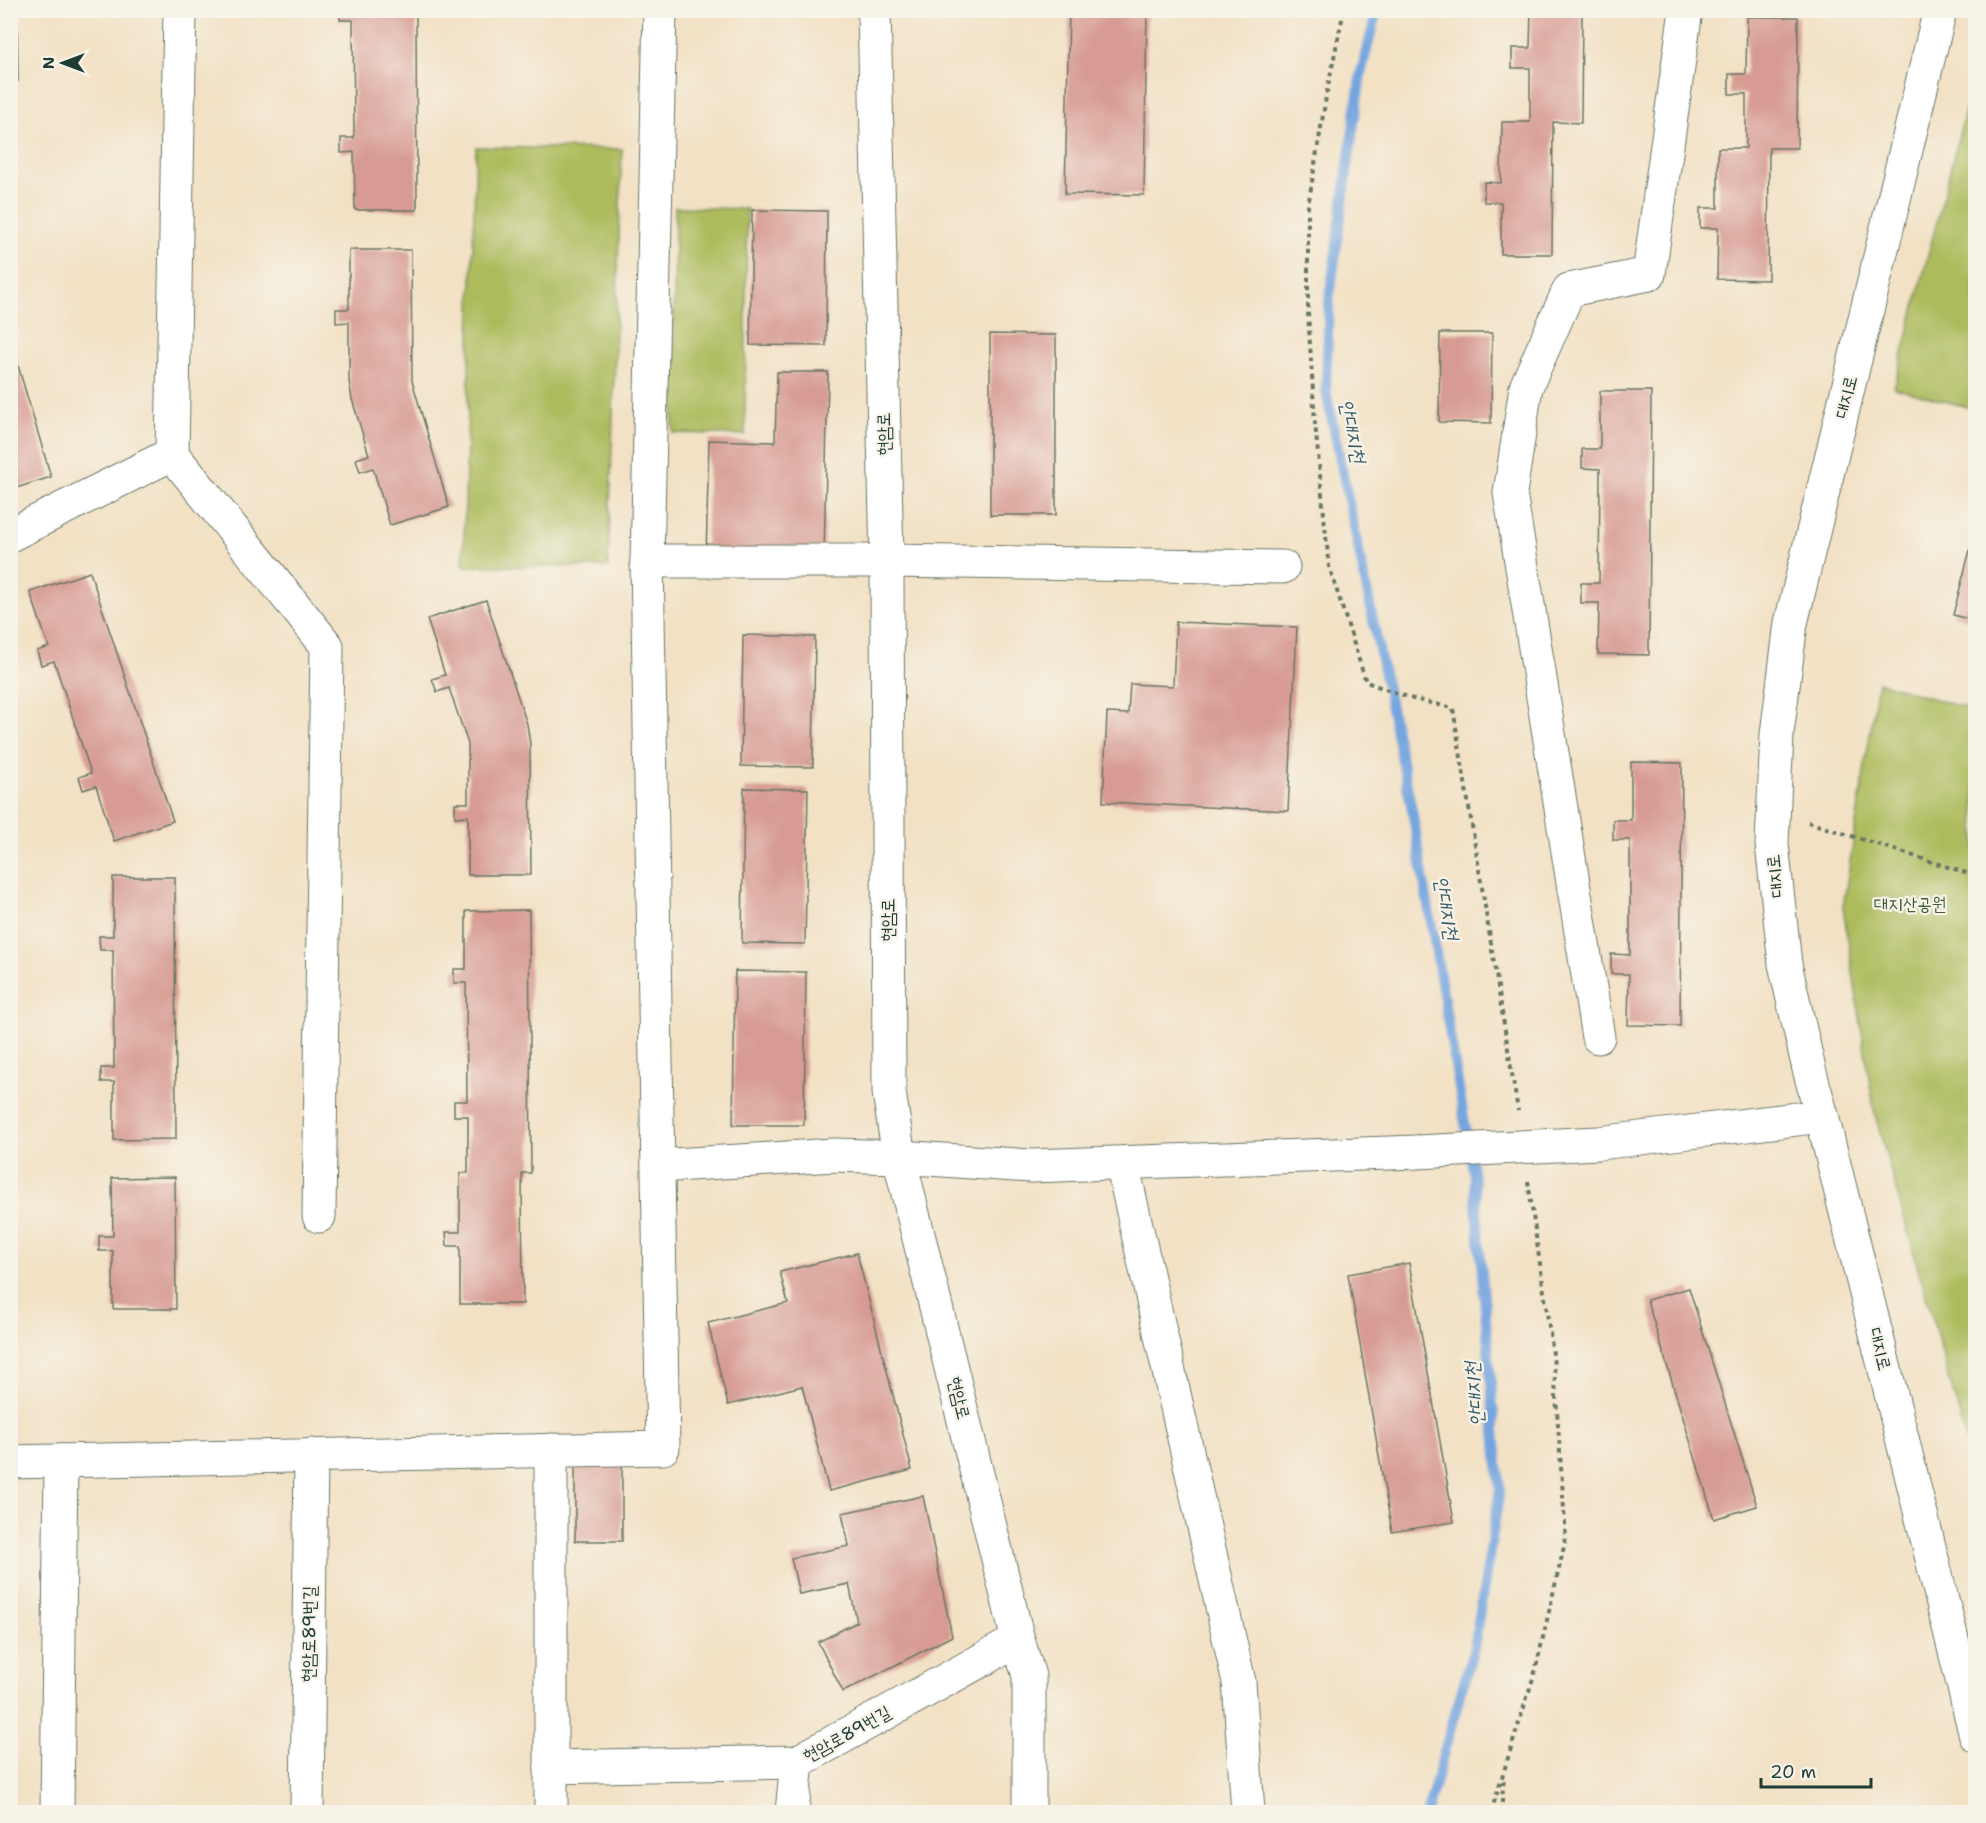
<svg xmlns="http://www.w3.org/2000/svg" width="1986" height="1823" viewBox="0 0 1986 1823" font-family="'Shantell Sans','Poor Story',sans-serif">
<style>
.park{fill:#adbb5d;stroke:#667c48;stroke-width:1.5}
.lines{fill:none;stroke-linecap:round;stroke-linejoin:round}
.stream{stroke:#74a5df;stroke-width:10}
.building{fill:#d79b93}
.minor-casing{stroke:#697666;stroke-width:35}
.path{stroke:#697666;stroke-width:4;stroke-dasharray:4.5 4.5;stroke-linecap:butt}
.minor{stroke:#fff;stroke-width:33}
.minor-bridge-casing{stroke:#697666;stroke-width:35;stroke-linecap:butt}
.minor-bridge{stroke:#fff;stroke-width:33}
.labels{text-anchor:middle;dominant-baseline:central;stroke-width:4.5;stroke-linejoin:round;paint-order:stroke}
.street-label{font-size:18px;fill:#1f3d34;stroke:#f7f3e8}
.park-label{font-size:18px;fill:#425c3e;stroke:#f7f3e8}
.water-label{font-size:20px;font-style:italic;fill:#395c67;stroke:#f7f3e8}
</style>
<rect width="100%" height="100%" fill="#f7f3e8"/>
<filter id="ink" filterUnits="userSpaceOnUse"><feTurbulence type="fractalNoise" baseFrequency=".0167" numOctaves="2"/><feDisplacementMap in="SourceGraphic" scale="12" xChannelSelector="R" yChannelSelector="G"/><feConvolveMatrix kernelMatrix="1 2 1 2 8 2 1 2 1" color-interpolation-filters="sRGB"/></filter>
<filter id="wash" filterUnits="userSpaceOnUse"><feTurbulence type="fractalNoise" baseFrequency=".008" numOctaves="4" result="noise"/><feDisplacementMap in="SourceGraphic" scale="24" xChannelSelector="R" yChannelSelector="G"/><feGaussianBlur stdDeviation="1.35" result="paint"/><feColorMatrix in="noise" values="0 0 0 0 0 0 0 0 0 0 0 0 0 0 0 0 0 1.4 0 .05"/><feComposite in="paint" operator="in"/></filter>
<g filter="url(#wash)">
<rect width="100%" height="100%" fill="#f2e1c4"/>
<g class="park">
<path d="M1975 73V409L1894 388Z"/>
<path d="M476 147 622 149 608 567 463 566Z"/>
<path d="M675 207 747 209 745 435 673 433Z"/>
<path d="M1878 682 1975 711V1470L1874 1111 1843 907Z"/>
</g>
<g class="lines">
<path class="stream" d="M1377 10 1361 73 1329 301 1326 391 1412 810 1474 1177 1500 1490 1474 1647 1427 1812"/>
</g>
<g id="blocks">
<g class="building">
<path d="M10 10H17L18 81H10Z"/>
<path d="M340 10H416L417 210H355L354 152 341 153V138H354L353 20H340Z"/>
<path d="M1069 10 1147 12 1144 195 1065 194Z"/>
<path d="M1531 10H1582L1581 123 1553 122 1552 254H1501V202H1484V182L1501 183 1502 122H1530V68H1512V48H1530Z"/>
<path d="M1747 17H1798L1797 148H1769L1768 280 1717 279 1718 228H1700V208H1718V148H1746V94H1729V74H1746Z"/>
<path d="M752 210 827 211 826 346 750 345Z"/>
<path d="M10 220H13L14 352 51 477 10 490Z"/>
<path d="M349 250H411L412 381 449 507 390 525 373 468 360 472 356 459 369 455 352 399 349 381V322L336 323V309H349Z"/>
<path d="M1440 333H1492L1491 423 1439 422Z"/>
<path d="M990 334 1056 335V515H990Z"/>
<path d="M777 372H828L824 559 706 557 709 440 775 442Z"/>
<path d="M1600 391H1651L1649 655 1598 654 1599 603H1581V583H1599L1600 469 1582 468V449H1600Z"/>
<path d="M1975 531H1976V621L1953 615Z"/>
<path d="M90 572 173 821 114 841 96 786 83 790 79 777 91 773 54 661 41 665 37 651 49 647 30 592Z"/>
<path d="M486 600 527 724 530 744 531 875H468V816L455 817V803H468V744L449 688 437 692 432 679 445 675 427 619Z"/>
<path d="M1176 622 1297 627 1288 811 1103 802 1107 713 1128 714 1130 684 1173 686Z"/>
<path d="M743 635 815 637 813 767 741 766Z"/>
<path d="M1631 762 1682 763 1680 1026 1628 1025 1629 974H1611V954L1630 955V840H1613V820H1631Z"/>
<path d="M744 788 808 789 805 944 742 943Z"/>
<path d="M113 877H175L176 1139 114 1140V1082H101V1068H114L113 950H100L99 936H113Z"/>
<path d="M529 910 531 1173H522L523 1304H460V1246H447L446 1232H460V1173H468V1116H454V1101H467L466 983H454V969H466V911Z"/>
<path d="M735 971 806 972 804 1125H733Z"/>
<path d="M175 1177 176 1309H113V1251H99V1236H113L112 1178Z"/>
<path d="M857 1253 912 1470 829 1491 802 1386 728 1405 708 1323 788 1303 780 1272Z"/>
<path d="M1409 1263 1454 1522 1392 1532 1348 1274Z"/>
<path d="M1689 1288 1757 1506 1714 1519 1647 1300Z"/>
<rect x="575" y="1464" width="47" height="77"/>
<path d="M923 1496 952 1636 843 1692 818 1642 857 1622 849 1584 799 1594 791 1558 849 1546 842 1513Z"/>
</g>
</g>
</g>
<g filter="url(#ink)">
<use href="#blocks" fill-opacity="0" stroke="#697666" stroke-width="1.5"/>
<g class="lines">
<defs>
<g id="minor">
<path d="M874 10 887 561 889 1092 899 1157 1018 1640 1029 1676V1812"/>
<path d="M1940 10 1791 623 1777 734 1772 844 1785 964 1809 1069 1822 1116 1976 1736"/>
<path d="M172 454 327 646 319 1216"/>
<path d="M10 535 172 454 180 10"/>
<path d="M647 561H887L1283 567"/>
<path d="M1598 1037 1510 493 1526 387 1569 290 1649 274 1686 10"/>
<path d="M1599 1143 1822 1116"/>
<path d="M1122 1163 1239 1682 1248 1812"/>
<path d="M658 1166 834 1155 899 1157 1031 1166 1417 1152"/>
<path d="M551 1450V1812"/>
<path d="M10 1462 663 1448 647 561 660 10"/>
<path d="M551 1767 797 1762 1018 1640"/>
<path d="M57 1812 61 1461"/>
<path d="M307 1812 311 1455"/>
<path d="M792 1812 797 1762"/>
</g>
</defs>
<use href="#minor" class="minor-casing"/>
<g class="path">
<path d="M1344 10 1327 91 1308 206V313L1315 423 1329 566 1366 682 1413 699 1453 708 1518 1111"/>
<path d="M1808 822 1976 876"/>
<path d="M1491 1812 1535 1672 1566 1538 1553 1354 1528 1181"/>
<path d="M1501 1812 1504 1777"/>
</g>
<use href="#minor" class="minor"/>
<defs>
<path id="minor-bridge" d="M1417 1152 1599 1143"/>
</defs>
<use href="#minor-bridge" class="minor-bridge-casing"/>
<use href="#minor-bridge" class="minor-bridge"/>
</g>
</g>
<g class="labels">
<g class="street-label">
<text transform="translate(1846 397) rotate(-76)">대지로</text>
<text transform="translate(884 434) rotate(-91)">현암로</text>
<text transform="translate(1775 876) rotate(-96)">대지로</text>
<text transform="translate(888 920) rotate(-90)">현암로</text>
<text transform="translate(1880 1349) rotate(76)">대지로</text>
<text transform="translate(959 1398) rotate(76)">현암로</text>
<text transform="translate(309 1634) rotate(-89)">현암로89번길</text>
<text transform="translate(847 1734) rotate(-29)">현암로89번길</text>
</g>
<g class="park-label">
<text x="1910" y="904">대지산공원</text>
</g>
<g class="water-label">
<text transform="translate(1353 431) rotate(78)">안대지천</text>
<text transform="translate(1447 908) rotate(80)">안대지천</text>
<text transform="translate(1474 1394) rotate(-95)">안대지천</text>
</g>
</g>
<rect width="1986" height="1823" fill="none" stroke="#f7f3e8" stroke-width="36"/>
<g transform="translate(63 63) rotate(270)" stroke="#f7f3e8" stroke-width="4.5" paint-order="stroke">
<path d="M0-4.5L10 22L0 15L-10 22Z" fill="#1f3d34"/>
<text y="-9" font-size="16" font-weight="bold" text-anchor="middle" fill="#1f3d34">N</text>
</g>
<path d="M1761 1778v9h110v-9" fill="none" stroke="#1f3d34" stroke-width="3"/>
<text x="1770" y="1778" font-size="18" fill="#1f3d34" stroke="#f7f3e8" stroke-width="4.5" paint-order="stroke">20 m</text>
</svg>
